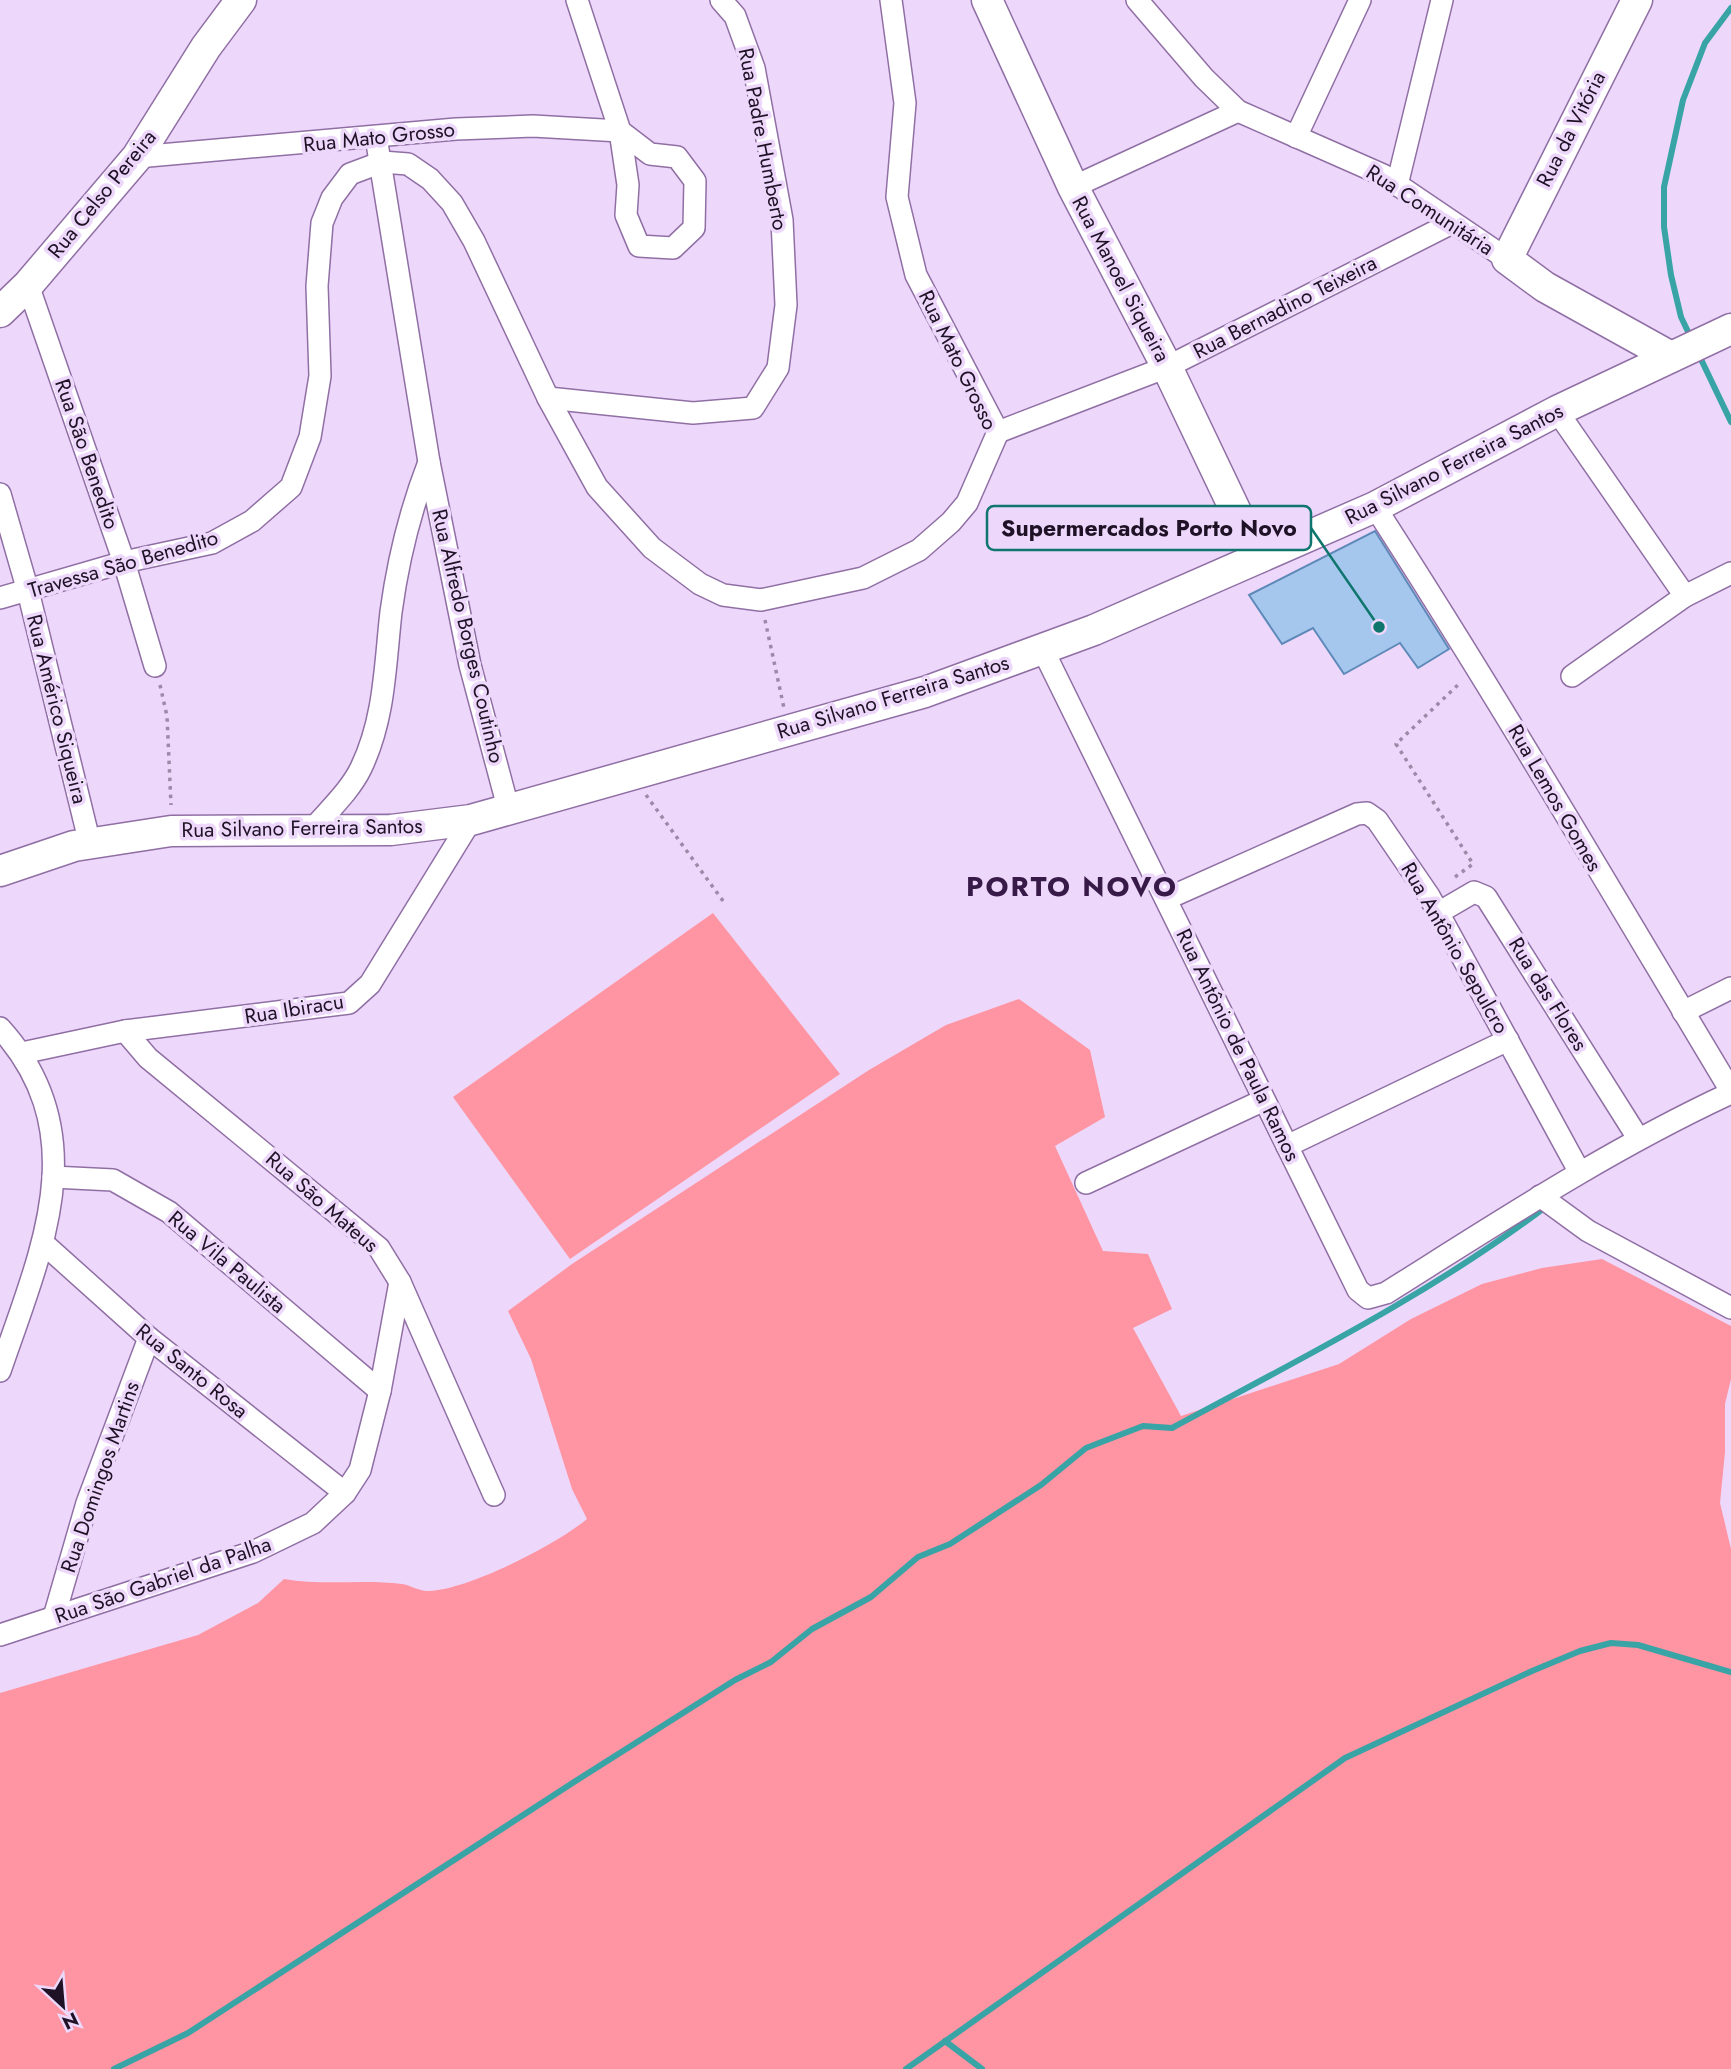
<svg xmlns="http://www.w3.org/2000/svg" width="1731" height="2069" viewBox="0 0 1731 2069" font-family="Jost,sans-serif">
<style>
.green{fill:#ff94a2}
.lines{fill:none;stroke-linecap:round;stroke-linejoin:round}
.stream{stroke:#38a4a6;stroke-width:6}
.building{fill:#a6c7ed;stroke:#5e89b8;stroke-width:2}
.street-casing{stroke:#906fa4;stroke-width:24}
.secondary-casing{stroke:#906fa4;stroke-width:33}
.path{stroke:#9c8aa8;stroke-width:3.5;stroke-dasharray:3.5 5;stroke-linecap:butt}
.street{stroke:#fff;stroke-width:21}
.secondary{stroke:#fff;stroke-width:30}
.labels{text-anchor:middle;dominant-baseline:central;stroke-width:7;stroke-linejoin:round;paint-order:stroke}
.street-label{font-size:21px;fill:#1f1226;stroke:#edd8fb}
.district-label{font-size:28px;font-weight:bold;letter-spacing:2px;fill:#371a47;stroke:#edd8fb}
.leader{fill:none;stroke:#0f766e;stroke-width:2.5}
.callout-dot{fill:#0f766e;stroke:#edd8fb;stroke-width:2.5}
.callout{fill:#edd8fb;stroke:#0f766e;stroke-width:2.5}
.callout-label{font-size:23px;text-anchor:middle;font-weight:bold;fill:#1f1226}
</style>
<rect width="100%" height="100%" fill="#edd8fb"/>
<g class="green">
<path d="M713 913 840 1074 570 1259 453 1097Z"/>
<path d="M1019 999 1090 1050 1105 1117 1055 1146 1103 1251 1148 1254 1172 1309 1133 1328 1181 1416 1339 1364 1411 1319 1482 1284 1542 1268 1602 1259 1731 1326V1379L1725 1404V1452L1720 1503 1731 1549V2069H0V1693L198 1635 258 1603 284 1579C324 1586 362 1579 402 1584 410 1585 419 1591 427 1591 467 1591 557 1544 587 1519L572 1489 531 1359 508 1311 572 1264 869 1070 946 1025Z"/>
</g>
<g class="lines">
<g class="stream">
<path d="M1692 340 1681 317 1671 275 1664 227V187L1683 100 1705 43 1731 8"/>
<path d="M1698 353 1731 422"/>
<path d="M945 2041 982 2069"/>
<path d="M114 2069 188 2033 574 1782 735 1680 771 1662 812 1629 871 1597 918 1557 950 1544 1041 1485 1086 1448 1143 1426 1172 1428C1300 1359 1431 1294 1548 1205"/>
<path d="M906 2069 1345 1758 1532 1671 1580 1651 1611 1643 1638 1645 1731 1672"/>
</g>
</g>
<path class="building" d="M1375 531 1449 649 1418 668 1400 643 1344 674 1313 628 1282 644 1249 595Z"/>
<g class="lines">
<defs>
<g id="street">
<path d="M577 0 620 131 628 185 626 215 639 246 673 248 694 228 695 181 677 157 650 154 620 131"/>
<path d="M1137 0 1204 78 1238 111 1383 175 1507 259"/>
<path d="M376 137 429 462 470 665 509 811"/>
<path d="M1296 137 1360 0"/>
<path d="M137 157 456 129 533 126 620 131"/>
<path d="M1397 185 1442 0"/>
<path d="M1073 187 1238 111"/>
<path d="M28 285 124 562 155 666"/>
<path d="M548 398 693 413 753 408 778 368 786 305 782 220 754 68 735 16 721 0"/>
<path d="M1557 411 1685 596"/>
<path d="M998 432 1167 367 1452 223"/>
<path d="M0 494 28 591 90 844"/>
<path d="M1375 507C1499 699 1614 896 1731 1091"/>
<path d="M0 598 124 562 212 543 252 521 291 487 310 437 320 376 317 286 322 223 332 198 350 174 382 162 408 164 430 179 452 203 474 241 548 398 597 487 652 548 700 584 723 595 761 600 863 578 919 550 951 522 967 503 998 432 916 275 897 197 905 103 891 0"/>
<path d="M1043 650 1358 1290 1368 1298 1386 1293C1499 1222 1610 1149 1731 1093"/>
<path d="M1572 676 1685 596 1731 573"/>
<path d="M311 831C327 812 350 791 361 768 385 718 385 665 391 612 398 560 410 511 429 462"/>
<path d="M1166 899 1357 814 1367 813 1377 820 1429 896 1579 1171"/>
<path d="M1438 913 1474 892 1486 897 1638 1138"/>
<path d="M1683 1012 1731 988"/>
<path d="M0 1028C97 1135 40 1253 0 1371"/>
<path d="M125 1031 148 1058 379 1248 400 1282 494 1495"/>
<path d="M22 1053 125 1031 349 1003 370 984 471 820"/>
<path d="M1287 1146 1508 1040"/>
<path d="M53 1177 113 1180 169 1212 380 1391"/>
<path d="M1086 1183 1264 1100"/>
<path d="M1540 1196 1588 1231 1731 1308"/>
<path d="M43 1243 149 1338 345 1493"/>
<path d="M54 1617 87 1503 149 1338"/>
<path d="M0 1635 253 1552 313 1523 345 1493 360 1470 380 1391 400 1282"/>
</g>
<g id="secondary">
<path d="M987 0 1073 187 1167 367 1258 558"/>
<path d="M1637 0 1507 259 1545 287 1671 357"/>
<path d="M0 312 28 285 137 157 206 47 241 0"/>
<path d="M0 871 74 846 171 831 391 830 471 820 925 692 1094 630 1375 507 1557 411 1731 329"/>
</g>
</defs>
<use href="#street" class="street-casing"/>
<use href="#secondary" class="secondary-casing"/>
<g class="path">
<path d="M765 620 784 708"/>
<path d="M160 685 167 716 171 805"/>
<path d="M646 795 726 905"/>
<path d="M1455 877 1473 864 1396 744 1461 682"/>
</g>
<use href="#street" class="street"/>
<use href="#secondary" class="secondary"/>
</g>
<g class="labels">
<g class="street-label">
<text transform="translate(1571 129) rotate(-63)">Rua da Vitória</text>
<text transform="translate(379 137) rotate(-6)">Rua Mato Grosso</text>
<text transform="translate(763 139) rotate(79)">Rua Padre Humberto</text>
<text transform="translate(102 194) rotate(-51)">Rua Celso Pereira</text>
<text transform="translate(1430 210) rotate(33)">Rua Comunitária</text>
<text transform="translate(1121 279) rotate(62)">Rua Manoel Siqueira</text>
<text transform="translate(1285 307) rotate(-27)">Rua Bernadino Teixeira</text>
<text transform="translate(958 360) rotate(64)">Rua Mato Grosso</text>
<text transform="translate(87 454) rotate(71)">Rua São Benedito</text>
<text transform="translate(1454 464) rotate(-27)">Rua Silvano Ferreira Santos</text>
<text transform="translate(123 564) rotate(-16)">Travessa São Benedito</text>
<text transform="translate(468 636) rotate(77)">Rua Alfredo Borges Coutinho</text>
<text transform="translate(893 697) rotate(-17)">Rua Silvano Ferreira Santos</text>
<text transform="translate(57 709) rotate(76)">Rua Américo Siqueira</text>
<text transform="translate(1555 798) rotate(60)">Rua Lemos Gomes</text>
<text transform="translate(302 828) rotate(-1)">Rua Silvano Ferreira Santos</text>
<text transform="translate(1455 948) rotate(60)">Rua Antônio Sepulcro</text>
<text transform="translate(1548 994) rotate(58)">Rua das Flores</text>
<text transform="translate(294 1009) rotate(-9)">Rua Ibiracu</text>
<text transform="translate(1238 1045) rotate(64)">Rua Antônio de Paula Ramos</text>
<text transform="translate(322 1202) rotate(41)">Rua São Mateus</text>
<text transform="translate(227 1262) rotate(40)">Rua Vila Paulista</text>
<text transform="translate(192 1371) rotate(39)">Rua Santo Rosa</text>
<text transform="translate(100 1477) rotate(-71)">Rua Domingos Martins</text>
<text transform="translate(163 1580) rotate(-19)">Rua São Gabriel da Palha</text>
</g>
<g class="district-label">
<text x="1072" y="886">PORTO NOVO</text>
</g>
</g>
<path class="leader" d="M1379 627L1311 528"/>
<circle class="callout-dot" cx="1379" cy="627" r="7"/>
<rect class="callout" x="987" y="506" width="324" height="44" rx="7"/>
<g class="callout-label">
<text x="1149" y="536">Supermercados Porto Novo</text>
</g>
<g transform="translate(63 2006) rotate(154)" stroke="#edd8fb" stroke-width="5" paint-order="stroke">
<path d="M0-5L12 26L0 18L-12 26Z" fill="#1f1226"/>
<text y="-10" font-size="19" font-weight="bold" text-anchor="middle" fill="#1f1226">N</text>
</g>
</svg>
